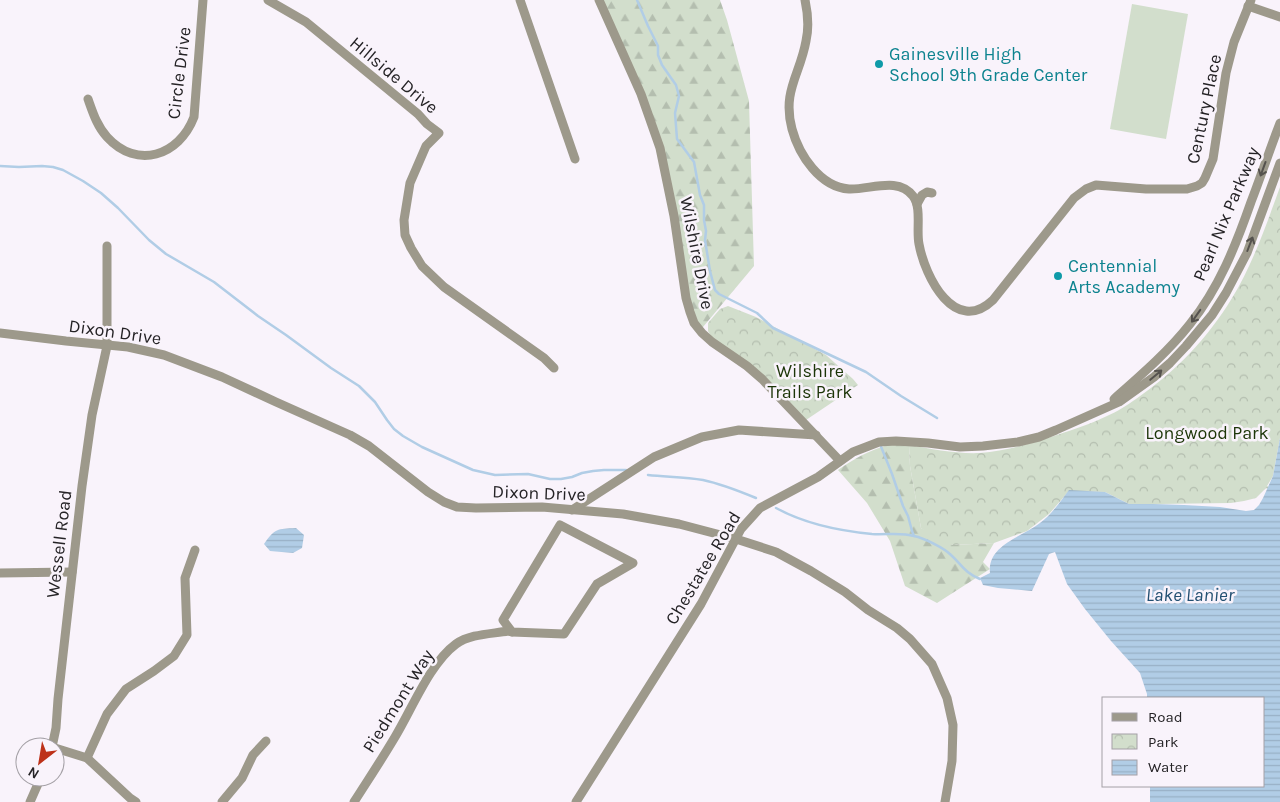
<svg xmlns="http://www.w3.org/2000/svg" width="1280" height="802" viewBox="0 0 1280 802" font-family="Karla,sans-serif">
<style>
.forest{fill:url(#forest-firs)}
.park{fill:url(#park-crowns)}
.pitch{fill:#d2decc}
.water{fill:url(#water-rules)}
.lines{fill:none;stroke-linecap:round;stroke-linejoin:round}
.stream{stroke:#b1cde6;stroke-width:2.5}
.minor{stroke:#9d998b;stroke-width:9}
.oneway{stroke:#55524e}
.culture-dot{fill:#0f9aa8;stroke:#f9f3fb;stroke-width:2}
.labels{text-anchor:middle;dominant-baseline:central;stroke-width:5;stroke-linejoin:round;paint-order:stroke}
.culture-label{font-size:18px;fill:#0d838f;stroke:#f9f3fb;text-anchor:start}
.street-label{font-size:18px;fill:#252326;stroke:#f9f3fb}
.park-label{font-size:18px;fill:#1c3508;stroke:#f9f3fb}
.water-label{font-size:19px;font-style:italic;fill:#224f71;stroke:#f9f3fb}
</style>
<defs>
<pattern id="forest-firs" width="22" height="20" patternUnits="userSpaceOnUse" patternTransform="scale(1.25)"><rect width="22" height="20" fill="#d2decc"/><path d="M5 1l3.5 6h-7zM16 11l3.5 6h-7z" fill="#b4beaf"/></pattern>
<pattern id="park-crowns" width="20" height="18" patternUnits="userSpaceOnUse" patternTransform="scale(1.25)"><rect width="20" height="18" fill="#d2decc"/><path d="M2 6a3 3 0 1 1 6 0M12 15a3 3 0 1 1 6 0" fill="none" stroke="#b4beaf"/></pattern>
<pattern id="water-rules" width="6" height="5" patternUnits="userSpaceOnUse" patternTransform="scale(1.25)"><rect width="6" height="5" fill="#b1cde6"/><path d="M0 2.5h6" fill="none" stroke="#98b0c5"/></pattern>
</defs>
<rect width="100%" height="100%" fill="#f9f3fb"/>
<g class="forest">
<path d="M600 0H720L727 20 749 101 754 266 698 333 683 303 667 181 635 80Z"/>
<path d="M888 445H909L910 466 921 528 953 545 994 543 983 562 990 569 937 603 905 586 890 541 867 503 838 470C855 458 868 451 888 445Z"/>
</g>
<g class="park">
<path d="M1280 187V438L1273 476 1267 486 1280 492V495L1266 488 1256 498 1244 501 1231 503 1160 504H1129L1105 492 1069 491 1049 514 1027 531 994 543 953 545 935 539 921 528 910 466 909 445C932 449 956 454 980 453 1007 451 1032 443 1057 435 1074 429 1091 424 1107 416 1117 412 1127 405 1136 399 1175 372 1208 338 1232 298 1253 264 1266 225 1280 187Z"/>
<path d="M728 306 756 317 826 355 853 379 858 385 806 420 712 338 708 331V323L720 309Z"/>
</g>
<path class="pitch" d="M1132 4 1188 14 1166 139 1110 129Z"/>
<g class="water">
<path d="M1280 438V802H1150V786H1264V698H1147V694L1140 673 1111 641 1085 609 1067 584 1055 552 1049 554 1032 591 998 588 983 585 980 578 990 573C987 545 1022 537 1040 523 1051 515 1060 502 1069 490L1105 492 1129 504H1153L1184 505 1220 507 1246 511 1254 510 1259 505 1263 498 1273 476Z"/>
<path d="M296 528 304 535 302 548 293 553 270 551 264 544C275 528 277 529 296 528Z"/>
</g>
<g class="lines">
<g class="stream">
<path d="M637 0 648 26 658 46V55L662 65 676 85 679 96 675 113 677 139 694 162 700 195 704 205V220L706 231 705 240 710 271 715 290 719 294 757 313 773 328 866 372 901 396 937 418"/>
<path d="M0 166 19 167 42 166 53 167 63 170 83 181 101 193 118 208 149 240 166 254 214 282 258 316 286 335 331 368 359 386 375 402 387 420 394 429 403 436 422 447 473 470 495 475 528 474 550 479H561L572 477 582 473 593 471 604 470H626"/>
<path d="M880 444 892 474 903 506 908 516 912 531 914 536"/>
<path d="M648 475C667 477 685 477 703 480 722 484 739 491 756 498"/>
<path d="M776 508C805 524 840 531 872 534 886 535 901 532 914 536 924 538 944 548 951 555 963 566 964 572 980 579"/>
</g>
<g class="minor">
<path d="M268 0 306 22 418 114 427 124 439 133 426 146 410 183 404 220 405 235 411 248 422 266 444 287 544 358 554 368"/>
<path d="M520 0 575 159"/>
<path d="M599 0 641 94 660 148 674 216 686 298 690 312 694 323 702 333 712 342 747 366 762 379 840 461"/>
<path d="M805 0C808 14 809 28 806 41 800 75 782 91 792 129 799 155 820 187 849 189 870 190 898 176 913 196 922 208 916 230 919 244 925 277 955 336 993 300L1074 198 1086 189 1096 185 1146 189H1187L1197 186 1202 183 1205 178 1213 159 1226 73 1234 42 1251 0"/>
<path d="M1248 6 1280 17"/>
<path d="M88 99C93 113 97 126 107 137 137 170 179 156 194 117L203 0"/>
<path d="M917 204 922 195 927 192 932 193"/>
<path d="M0 333 66 341 128 347 164 355 222 377 276 402 350 435 369 446 428 492 444 502 457 507 476 508 542 507 623 514 679 524 736 539 776 552 811 571 845 592 868 610 897 628 910 639 932 664 947 698 953 725 952 761 945 802"/>
<path d="M1114 399C1140 376 1168 352 1190 324 1219 288 1236 245 1251 202 1261 176 1270 149 1280 123"/>
<path d="M572 510 654 457 702 437 739 430 816 435"/>
<path d="M560 525 633 563 597 584 564 634 512 632 503 620Z"/>
<path d="M0 573 72 572"/>
<path d="M52 747 56 728 58 699 82 486 92 415 107 346V246"/>
<path d="M55 748 87 758 130 798 136 802"/>
<path d="M87 758 107 714 126 689 154 671 174 656 187 635 185 578 195 550"/>
<path d="M30 802 41 777"/>
<path d="M222 802 242 778 253 755 266 741"/>
<path d="M354 802C368 780 382 759 395 737 412 709 430 663 456 644 470 634 491 634 508 631L512 632"/>
<path d="M576 802 701 604 741 529 760 508 818 477 853 452 879 442 896 441 928 443 960 447 983 446 1018 442 1039 437 1056 430 1119 402 1154 377 1170 363 1186 346 1212 315 1226 293 1247 253 1280 163"/>
</g>
</g>
<defs><path id="oneway-shaft" d="M-6 0H5M1.5-3L5.5 0L1.5 3" fill="none" stroke-width="1.6" stroke-linecap="round" stroke-linejoin="round" transform="scale(1.25)"/></defs>
<g class="oneway">
<use href="#oneway-shaft" transform="translate(1263 169) rotate(110)"/>
<use href="#oneway-shaft" transform="translate(1250 244) rotate(-69)"/>
<use href="#oneway-shaft" transform="translate(1196 316) rotate(125)"/>
<use href="#oneway-shaft" transform="translate(1156 375) rotate(-40)"/>
</g>
<g class="culture-dot">
<circle cx="879" cy="64" r="5"/>
<circle cx="1058" cy="276" r="5"/>
</g>
<g class="labels">
<g class="culture-label">
<text x="889" y="54">Gainesville High<tspan x="889" dy="21">School 9th Grade Center</tspan></text>
<text x="1068" y="266">Centennial<tspan x="1068" dy="21">Arts Academy</tspan></text>
</g>
<g class="street-label">
<text transform="translate(179 73) rotate(-83)">Circle Drive</text>
<text transform="translate(394 75) rotate(40)">Hillside Drive</text>
<text transform="translate(1204 109) rotate(-78)">Century Place</text>
<text transform="translate(1226 214) rotate(-67)">Pearl Nix Parkway</text>
<text transform="translate(697 253) rotate(79)">Wilshire Drive</text>
<text transform="translate(115 332) rotate(8)">Dixon Drive</text>
<text transform="translate(539 493) rotate(2)">Dixon Drive</text>
<text transform="translate(59 544) rotate(-83)">Wessell Road</text>
<text transform="translate(703 568) rotate(-59)">Chestatee Road</text>
<text transform="translate(398 701) rotate(-58)">Piedmont Way</text>
</g>
<g class="park-label">
<text x="810" y="371">Wilshire<tspan x="810" dy="21">Trails Park</tspan></text>
<text x="1207" y="433">Longwood Park</text>
</g>
<g class="water-label">
<text x="1190" y="595">Lake Lanier</text>
</g>
</g>
<rect x="1102" y="697" width="162" height="90" fill="#f9f3fb" stroke="#a4a0a6"/>
<rect x="1112" y="713" width="25" height="8" fill="#9d998b" stroke="#a4a0a6"/>
<text x="1148" y="722" font-size="15" fill="#252326">Road</text>
<rect x="1112" y="734" width="25" height="15" fill="url(#park-crowns)" stroke="#a4a0a6"/>
<text x="1148" y="747" font-size="15" fill="#252326">Park</text>
<rect x="1112" y="760" width="25" height="15" fill="url(#water-rules)" stroke="#a4a0a6"/>
<text x="1148" y="772" font-size="15" fill="#252326">Water</text>
<g transform="translate(40 762) rotate(211)"><circle r="24" fill="#f9f3fb" stroke="#a4a0a6"/>
<path d="M0-4L9 19L0 12L-9 19Z" fill="#bd3119"/>
<text y="-8" font-size="14" font-weight="bold" text-anchor="middle" fill="#252326">N</text>
</g>
</svg>
